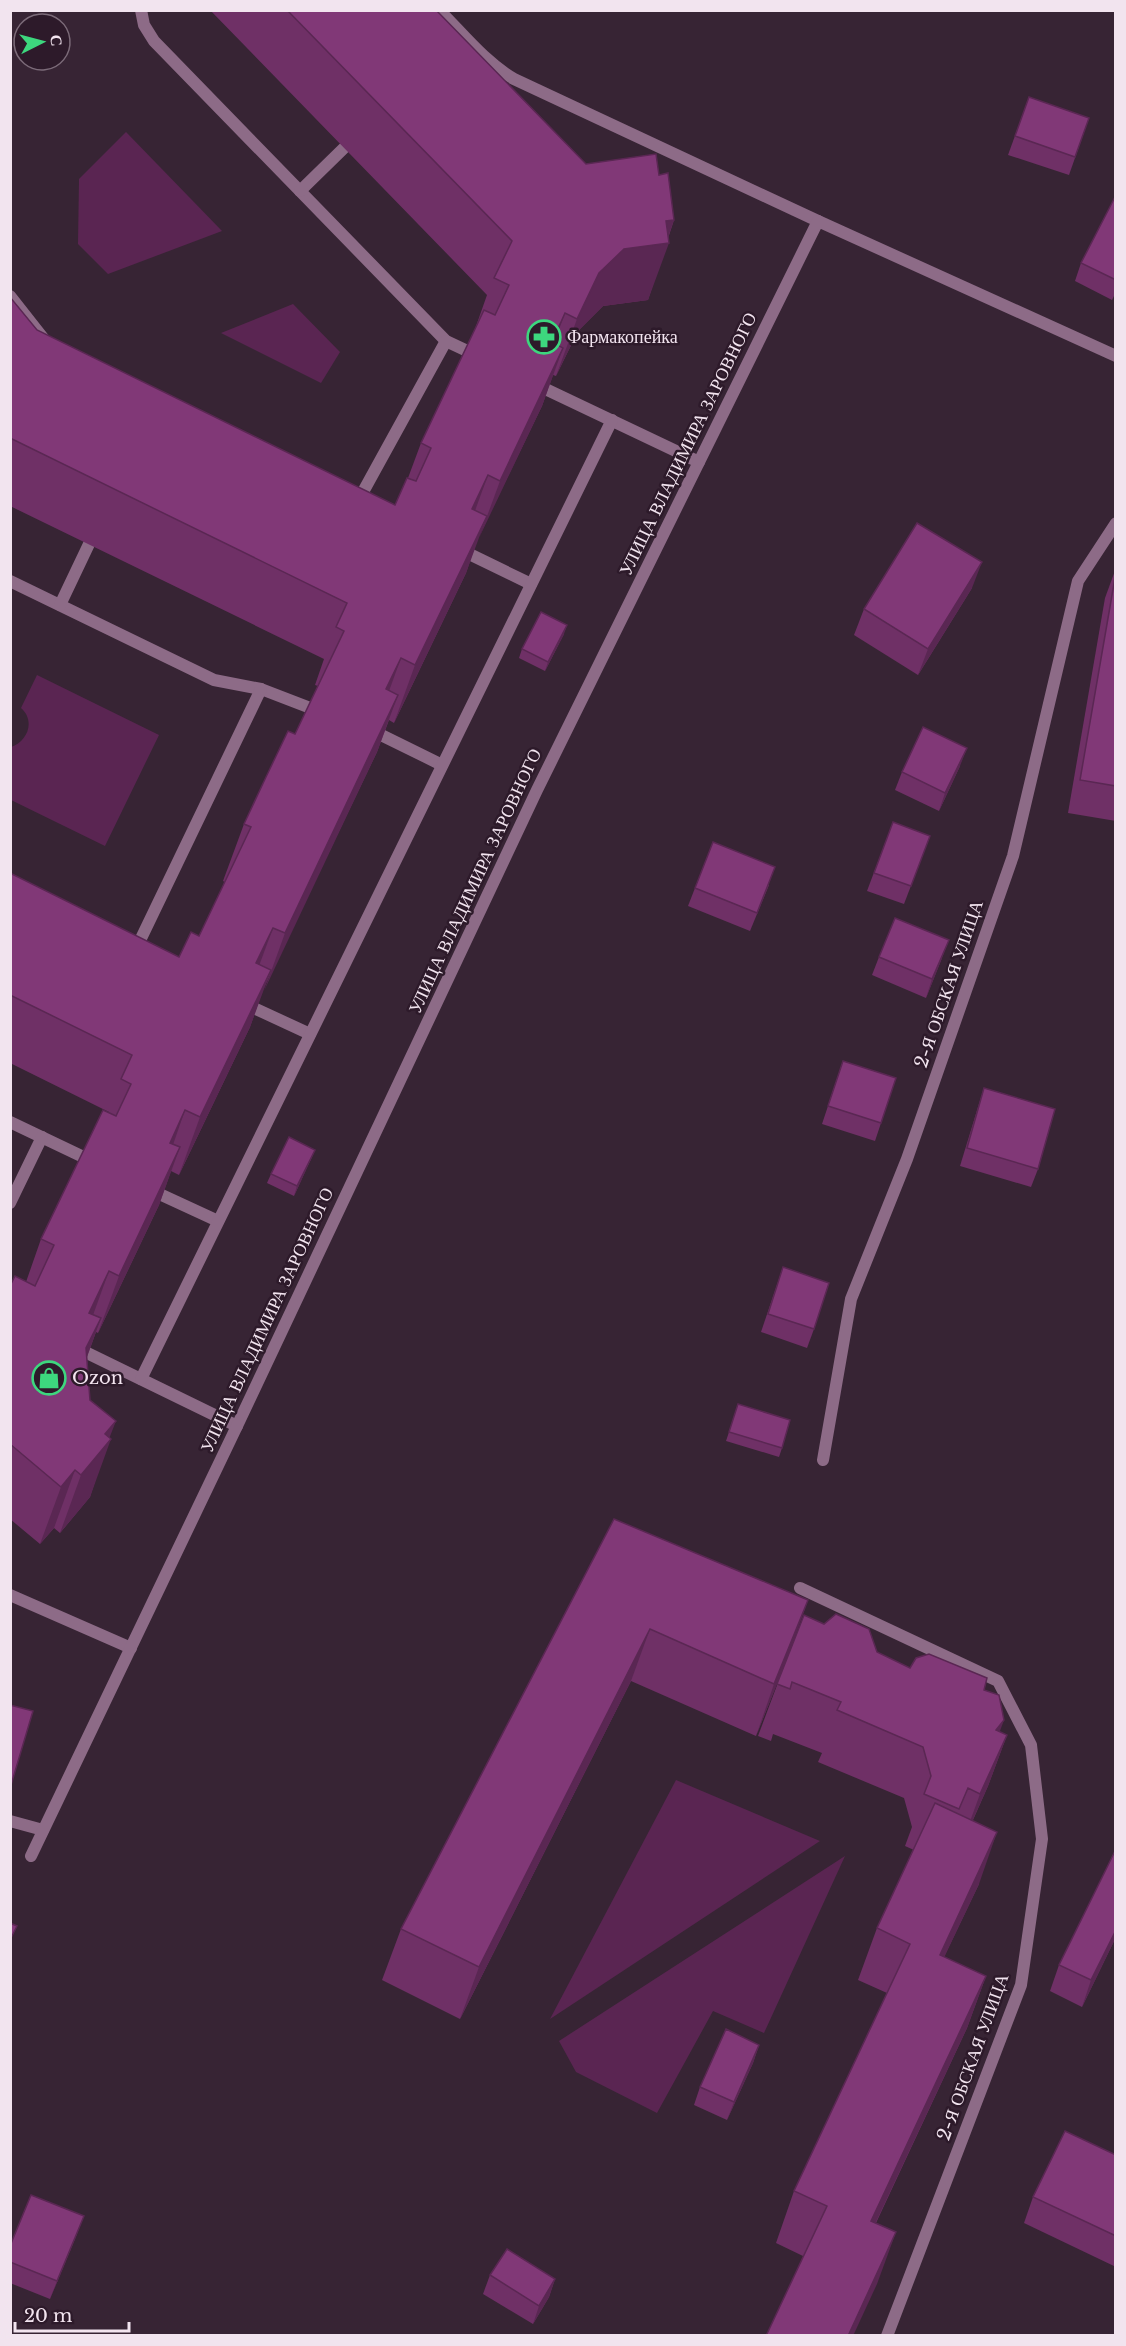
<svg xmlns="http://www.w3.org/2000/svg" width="1126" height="2346" viewBox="0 0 1126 2346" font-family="'Libre Baskerville',serif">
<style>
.green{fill:#5a2552}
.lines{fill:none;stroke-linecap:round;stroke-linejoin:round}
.service{stroke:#8d6b87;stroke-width:12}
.minor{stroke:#8d6b87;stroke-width:12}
.wall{fill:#6f3066}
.shaded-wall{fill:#5a2753}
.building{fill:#813877;stroke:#5a2753;stroke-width:1.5}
.labels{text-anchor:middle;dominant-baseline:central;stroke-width:5;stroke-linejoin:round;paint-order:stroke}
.poi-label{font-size:18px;fill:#f2e4ef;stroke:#2d1a2a;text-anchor:start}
.street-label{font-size:18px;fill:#f2e4ef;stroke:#2d1a2a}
</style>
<rect width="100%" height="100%" fill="#372434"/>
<g class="green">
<path d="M126 132 222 231 108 274 78 244 79 179Z"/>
<path d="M293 304 340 352 321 383 221 333Z"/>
<path d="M37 675 159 735 105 846 11 800V747C27 742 36 721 21 708Z"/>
<path d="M676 1780 820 1841 550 2019Z"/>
<path d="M845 1856 764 2033 713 2011 657 2113 576 2072 559 2041Z"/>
</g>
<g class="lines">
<g class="service">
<path d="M141 10 144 25 154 41 446 341 480 357"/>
<path d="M439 10C463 34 485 62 514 79L818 221"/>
<path d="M300 191 344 148"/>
<path d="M10 296 47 343"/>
<path d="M537 385 699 462"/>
<path d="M358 501 446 341"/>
<path d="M459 549 531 584"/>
<path d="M10 581 214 680 261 689 313 709"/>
<path d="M60 605 89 544"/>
<path d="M373 731 442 765"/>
<path d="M135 951 261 689"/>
<path d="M243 1003 310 1034"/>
<path d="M10 1122 96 1163"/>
<path d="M153 1191 218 1221"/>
<path d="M10 1203 42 1137"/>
<path d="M79 1349 237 1426"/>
<path d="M141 1379 612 420"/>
<path d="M10 1595 131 1648"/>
<path d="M10 1821 43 1830"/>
</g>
<g class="minor">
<path d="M823 1460 851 1299 907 1159 1013 856 1078 581 1116 523"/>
<path d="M800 1588 998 1681 1031 1745 1042 1839 1021 1985 887 2336"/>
<path d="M31 1856 237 1426 537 790 818 221 1116 356"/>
</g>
</g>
<g class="wall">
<path d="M210 10H436L586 164 659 175 674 220 648 300 603 306 578 331 556 376 553 375 542 406 478 538 466 573 394 723 389 720 377 752 263 990 250 1027 179 1175 171 1171 159 1205 98 1333 96 1332 87 1357 90 1400 109 1438 90 1497 60 1533 54 1528 40 1544 10 1519V1286L26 1282 41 1239 109 1112 10 1063V873L179 957 199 936 225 882 223 881 244 824 295 734 318 686 315 685 324 659 10 506V297L37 330 395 505 408 478 421 443 475 329 487 295Z"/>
<path d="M1029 97 1089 118 1069 175 1008 155Z"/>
<path d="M1116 195V292L1112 300 1075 281 1081 263Z"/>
<path d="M1116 568V821L1068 813 1105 598Z"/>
<path d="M972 588 918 675 854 635 864 609Z"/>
<path d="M564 634 545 671 519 658 522 649Z"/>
<path d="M960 766 939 811 895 790 902 772Z"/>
<path d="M893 822 930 836 904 904 867 891Z"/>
<path d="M769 885 750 931 688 906 695 888Z"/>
<path d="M879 957 942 958 926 998 872 975Z"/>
<path d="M843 1061 881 1123 875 1141 822 1124Z"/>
<path d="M984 1088 1038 1169 1031 1187 960 1166 978 1107Z"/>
<path d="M315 1150 311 1159 294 1196 267 1183 271 1174Z"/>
<path d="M783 1267 814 1329 807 1348 761 1332Z"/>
<path d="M735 1414 782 1448 779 1457 726 1441Z"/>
<path d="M614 1519 790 1650 877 1652 910 1668 984 1690 1000 1732 1007 1735 988 1786 973 1820 979 1884 944 1957 986 1976 967 2028 876 2223 877 2284 803 2256 776 2243 794 2191 887 1993 858 1980 877 1928 914 1850 905 1846 912 1827 904 1798 818 1762 822 1753 773 1734 771 1741 758 1736 788 1656 756 1736 631 1681 460 2019 382 1980 401 1929Z"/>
<path d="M1116 1849V1937L1082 2007 1050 1991 1059 1965Z"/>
<path d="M759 2045 753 2063 727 2120 694 2105 700 2087Z"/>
<path d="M1116 2155V2267L1024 2223 1033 2197Z"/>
<path d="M77 2234 50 2299 10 2283V2246Z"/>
<path d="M490 2275 555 2279 549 2297 533 2324 483 2294Z"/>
</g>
<g class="shaded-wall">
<path d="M674 220 666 243H669L648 300 603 306 578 331 556 376 577 319 599 273 624 249 666 221Z"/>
<path d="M565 313 544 370 552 342Z"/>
<path d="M563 348 542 406 479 538 500 481Z"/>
<path d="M488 475 467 533 472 509Z"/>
<path d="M487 516 466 573 394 723 415 665Z"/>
<path d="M982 562 972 588 918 675 928 649Z"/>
<path d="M567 625 564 634 545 671 548 662Z"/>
<path d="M401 658 380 716 386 689Z"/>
<path d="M398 695 377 752 264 991 285 933Z"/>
<path d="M967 748 960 766 939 811 945 793Z"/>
<path d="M273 928 252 985 256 963Z"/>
<path d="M949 940 942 958 926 998 932 979Z"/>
<path d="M271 970 250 1027 179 1175 200 1117Z"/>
<path d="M185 1110 165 1168 170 1143Z"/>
<path d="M180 1147 159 1205 98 1333 119 1276Z"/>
<path d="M315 1150 311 1159 294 1196 297 1186Z"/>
<path d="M109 1271 88 1329 89 1313Z"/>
<path d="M101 1318 80 1376 86 1348Z"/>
<path d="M116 1421 107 1444 111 1439 90 1497 60 1533 81 1475 105 1434Z"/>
<path d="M75 1470 54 1528 40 1544 61 1487Z"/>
<path d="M808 1600 790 1652 756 1736 774 1684Z"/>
<path d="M650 1629 631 1681 460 2019 479 1967Z"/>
<path d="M1004 1720 985 1772 996 1730Z"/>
<path d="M1007 1735 988 1786 961 1846 980 1794Z"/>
<path d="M997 1832 979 1884 921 2006 940 1955Z"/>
<path d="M1116 1930V1937L1082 2007 1091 1980Z"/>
<path d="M986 1976 967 2028 852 2273 871 2221Z"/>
<path d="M759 2045 753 2063 727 2120 734 2102Z"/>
<path d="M84 2216 77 2234 50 2299 57 2281Z"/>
<path d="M896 2232 877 2284 853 2336H848Z"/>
<path d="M555 2279 549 2297 533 2324 539 2306Z"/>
</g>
<g class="building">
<path d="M287 10H436L586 164 656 154 659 175 668 173 674 220 666 221 669 243 624 249 599 273 577 319 565 313 552 342 563 348 500 481 488 475 472 509 487 516 415 665 401 658 386 689 398 695 285 933 273 928 256 963 271 970 200 1117 185 1110 170 1143 180 1147 119 1276 109 1271 89 1313 101 1318 86 1348 90 1400 116 1421 105 1434 111 1439 81 1475 75 1470 61 1487 10 1444V1286L15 1276 35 1286 54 1245 41 1239 103 1110 116 1116 131 1084 121 1079 132 1055 10 995V873L179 957 191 932 199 936 251 827 244 824 266 777 288 731 295 734 344 631 336 627 347 603 10 438V297L37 330 395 505 407 478 416 481 431 448 421 443 484 310 495 315 509 285 494 278 512 241Z"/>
<path d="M1029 97 1089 118 1075 157 1015 136Z"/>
<path d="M1116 195V280L1081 263Z"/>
<path d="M917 523 982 562 928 649 864 609Z"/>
<path d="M1116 572V786L1080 780Z"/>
<path d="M541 612 567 625 548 662 522 649Z"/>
<path d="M923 727 967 748 945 793 902 772Z"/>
<path d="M893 822 930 836 911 886 874 873Z"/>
<path d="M713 842 775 867 757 913 695 888Z"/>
<path d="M895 918 949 940 932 979 879 957Z"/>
<path d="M843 1061 896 1078 881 1123 828 1106Z"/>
<path d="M984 1088 1055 1109 1038 1169 967 1148Z"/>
<path d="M289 1137 315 1150 297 1186 271 1174Z"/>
<path d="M783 1267 829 1283 814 1329 768 1314Z"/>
<path d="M738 1404 790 1420 782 1448 729 1432Z"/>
<path d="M614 1519 808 1600 774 1684 650 1629 479 1967 401 1929Z"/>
<path d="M836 1614 869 1629 877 1652 910 1668 916 1658 929 1654 987 1678 984 1690 999 1695 1004 1720 996 1730 1007 1735 980 1794 968 1788 959 1809 924 1794 931 1776 923 1747 837 1710 841 1702 792 1682 790 1689 777 1684 804 1615 824 1624Z"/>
<path d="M10 1705 33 1711 11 1785H10Z"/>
<path d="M935 1803 997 1832 940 1955 986 1976 871 2221 896 2232 848 2336H766L827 2206 794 2191 910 1944 877 1928Z"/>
<path d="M1116 1849V1930L1091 1980 1059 1965Z"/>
<path d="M10 1923 17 1926 10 1940Z"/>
<path d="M726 2029 759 2045 734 2102 700 2087Z"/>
<path d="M1065 2131 1116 2155V2236L1033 2197Z"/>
<path d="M31 2195 84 2216 57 2281 10 2262V2246Z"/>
<path d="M507 2249 555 2279 539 2306 490 2275Z"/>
</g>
<defs>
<symbol id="pharmacy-ring" viewBox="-11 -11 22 22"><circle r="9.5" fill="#2d1a2a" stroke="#3dd77e" stroke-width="1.5"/><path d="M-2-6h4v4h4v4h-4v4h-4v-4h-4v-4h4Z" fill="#3dd77e"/></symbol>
<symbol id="shop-ring" viewBox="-11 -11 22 22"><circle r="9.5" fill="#2d1a2a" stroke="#3dd77e" stroke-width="1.5"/><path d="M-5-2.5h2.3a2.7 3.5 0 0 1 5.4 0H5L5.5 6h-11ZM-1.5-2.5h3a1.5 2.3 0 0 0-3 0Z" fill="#3dd77e"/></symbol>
</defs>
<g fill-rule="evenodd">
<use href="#pharmacy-ring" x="525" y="318" width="38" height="38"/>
<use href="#shop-ring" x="30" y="1359" width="38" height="38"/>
</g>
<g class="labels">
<g class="poi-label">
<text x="567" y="337">Фармакопейка</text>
<text x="72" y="1378">Ozon</text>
</g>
<g class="street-label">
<text transform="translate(688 444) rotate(-64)">УЛИЦА ВЛАДИМИРА ЗАРОВНОГО</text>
<text transform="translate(475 881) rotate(-65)">УЛИЦА ВЛАДИМИРА ЗАРОВНОГО</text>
<text transform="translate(949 984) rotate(-71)">2-Я ОБСКАЯ УЛИЦА</text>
<text transform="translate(267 1320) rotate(-65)">УЛИЦА ВЛАДИМИРА ЗАРОВНОГО</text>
<text transform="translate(973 2057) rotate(-70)">2-Я ОБСКАЯ УЛИЦА</text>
</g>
</g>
<rect width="1126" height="2346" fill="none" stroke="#f2e4ef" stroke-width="24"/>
<g transform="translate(42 42) rotate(84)"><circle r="28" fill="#2d1a2a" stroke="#7c6b79" stroke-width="1.5"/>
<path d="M0-4.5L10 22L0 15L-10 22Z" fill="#3dd77e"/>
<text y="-9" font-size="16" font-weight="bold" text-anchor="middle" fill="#f2e4ef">С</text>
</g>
<path d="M15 2322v9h114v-9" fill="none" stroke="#f2e4ef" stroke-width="3"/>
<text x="24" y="2322" font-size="18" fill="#f2e4ef" stroke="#2d1a2a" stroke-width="4.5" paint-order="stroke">20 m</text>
</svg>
